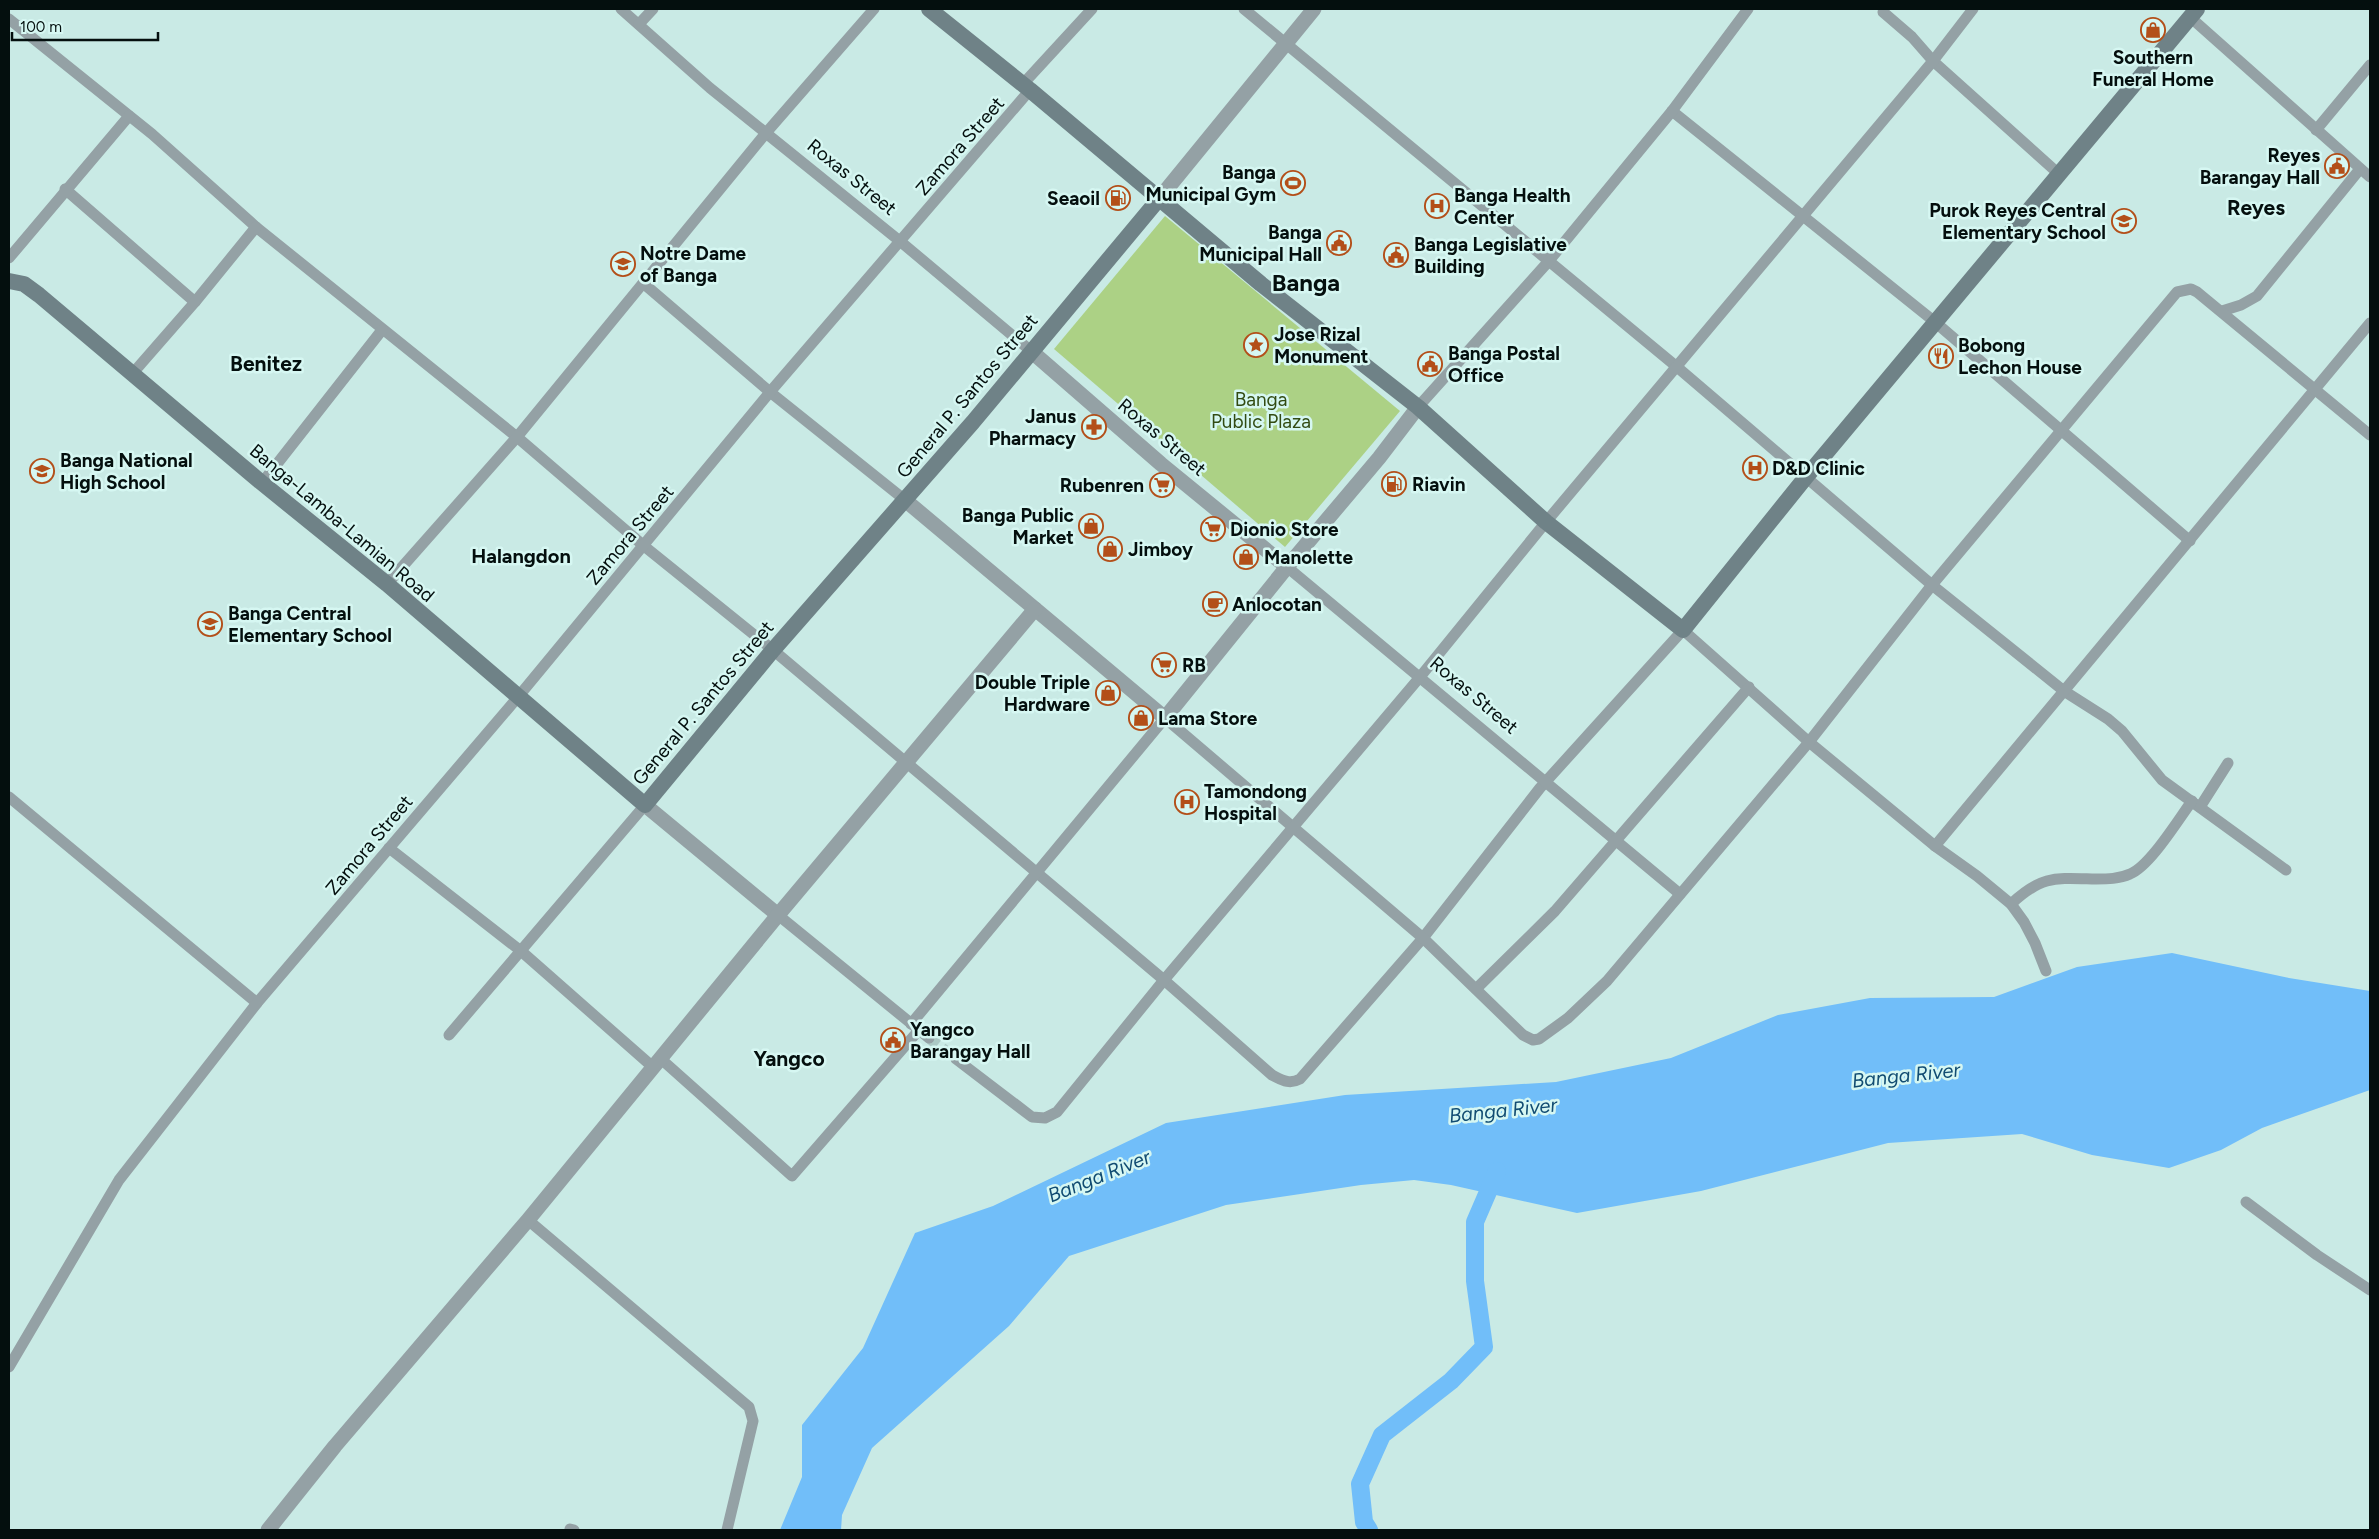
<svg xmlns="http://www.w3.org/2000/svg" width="2379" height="1539" viewBox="0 0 2379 1539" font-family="Figtree,sans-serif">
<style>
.green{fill:#acd185}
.water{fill:#71bef9}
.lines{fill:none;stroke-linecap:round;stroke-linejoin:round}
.river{stroke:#71bef9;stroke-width:18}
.minor-tunnel{stroke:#abc9c5;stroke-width:11;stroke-dasharray:11 5.5;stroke-linecap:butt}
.minor{stroke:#94a1a5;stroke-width:11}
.tertiary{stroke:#94a1a5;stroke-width:15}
.secondary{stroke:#6f8287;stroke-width:16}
.labels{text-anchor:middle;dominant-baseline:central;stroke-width:5;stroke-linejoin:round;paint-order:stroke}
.poi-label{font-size:19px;font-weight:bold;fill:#040f0e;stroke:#d6f7f2;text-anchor:start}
.street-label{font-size:19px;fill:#040f0e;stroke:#d6f7f2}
.park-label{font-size:19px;fill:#324b12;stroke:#d6f7f2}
.neighbourhood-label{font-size:20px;font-weight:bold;fill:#040f0e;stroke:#d6f7f2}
.water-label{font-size:20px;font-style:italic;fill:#114c72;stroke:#d6f7f2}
.quarter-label{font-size:21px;font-weight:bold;fill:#040f0e;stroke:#d6f7f2}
.district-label{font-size:24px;font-weight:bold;fill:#040f0e;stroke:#d6f7f2}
</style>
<rect width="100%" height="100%" fill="#c9eae5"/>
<path class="green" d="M1165 216 1400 411 1285 547 1054 349Z"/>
<path class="water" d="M2172 953 2289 978 2370 991V1090L2262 1128 2221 1150 2169 1168 2092 1155 2022 1134 1888 1143 1701 1191 1577 1213 1451 1185 1414 1180 1361 1185 1226 1205 1069 1256 1009 1326 872 1448 842 1515 841 1530H780L802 1477V1425L863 1348 915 1233 993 1206 1166 1123 1345 1095 1556 1082 1671 1058 1778 1015 1870 998 1994 997 2077 967Z"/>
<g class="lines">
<path class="river" d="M1369 1530 1364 1522 1360 1484 1382 1435 1451 1381 1484 1347 1475 1281V1222L1497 1171"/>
<path class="minor-tunnel" d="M929 1038 956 1059"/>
<g class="minor">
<path d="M621 9 710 88 901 242 1031 351"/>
<path d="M1244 9 1677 367 1932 585 2064 691 2108 719 2122 731 2162 780 2286 870"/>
<path d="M1883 12 1912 37 1933 61 2060 175"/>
<path d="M2190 17 2370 177"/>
<path d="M9 19 152 134 256 227 517 437 644 546 773 650 1164 980 1272 1075C1282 1080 1289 1085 1300 1079L1423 938 1540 788 1683 630 1809 742 1935 846 1977 876 2011 904 2024 922 2035 943 2046 971"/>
<path d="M639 24 653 9"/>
<path d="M1023 84 1092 9"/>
<path d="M1672 111 1935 322 2190 541"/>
<path d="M2316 130 2370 65"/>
<path d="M65 189 195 302"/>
<path d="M9 258 129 116"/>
<path d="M643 283 770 392 905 500"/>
<path d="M2222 311 2241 305 2257 296 2360 169"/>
<path d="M133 373 195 302 256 227"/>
<path d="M1418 407 1548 262 1672 111 1748 9"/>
<path d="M262 483 382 330"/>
<path d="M1287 567 1680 894"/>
<path d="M387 584 517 437 766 133 874 9"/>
<path d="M9 797 257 1003"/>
<path d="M2200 807 2228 763"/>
<path d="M1935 846 2370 323"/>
<path d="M389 848 521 951 654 1068"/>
<path d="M2011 904C2042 875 2055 878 2096 879 2107 879 2119 879 2130 874 2150 866 2178 820 2192 801"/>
<path d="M778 915 929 1038"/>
<path d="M1476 989 1555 911 1749 687"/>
<path d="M911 1024 1165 718 1423 938 1523 1035 1533 1040 1539 1039 1568 1018 1607 981 1809 742 1932 585 2177 292 2191 289 2197 292 2370 435"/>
<path d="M449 1035 645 805"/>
<path d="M661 1059 792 1176 919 1030"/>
<path d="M956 1059 1032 1117 1045 1118 1057 1112 1164 980 1420 677 1546 522 1933 61 1973 9"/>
<path d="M2246 1202 2317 1255 2370 1290"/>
<path d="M528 1220 749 1407 753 1421 727 1530"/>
<path d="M9 1367 119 1180 257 1003 518 697 770 392 1030 90"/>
<path d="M570 1529 574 1530"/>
</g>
<g class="tertiary">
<path d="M1158 200 1314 9"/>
<path d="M1031 351 1161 464 1287 567"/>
<path d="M905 500 1165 718 1287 567 1379 458 1418 407"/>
<path d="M645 805 778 915"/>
<path d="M268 1530 335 1446 528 1220 778 915 1035 609"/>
</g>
<g class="secondary">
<path d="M929 9 1030 90 1261 284 1418 407 1546 522 1683 630 1806 477 2197 9"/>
<path d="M9 281 24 284 39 295 262 483 387 584 645 805 773 650 973 422 1158 200"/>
</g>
</g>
<defs>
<symbol id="shop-ring" viewBox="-11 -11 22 22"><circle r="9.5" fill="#d6f7f2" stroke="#b34f19" stroke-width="1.5"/><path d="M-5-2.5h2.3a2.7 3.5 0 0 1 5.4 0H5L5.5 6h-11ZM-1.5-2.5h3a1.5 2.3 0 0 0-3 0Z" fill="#b34f19"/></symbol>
<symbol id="civic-ring" viewBox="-11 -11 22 22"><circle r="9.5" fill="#d6f7f2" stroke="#b34f19" stroke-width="1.5"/><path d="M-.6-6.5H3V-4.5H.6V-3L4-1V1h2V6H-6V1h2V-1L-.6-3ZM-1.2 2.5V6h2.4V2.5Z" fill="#b34f19"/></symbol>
<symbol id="stadium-ring" viewBox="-11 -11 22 22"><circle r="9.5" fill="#d6f7f2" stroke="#b34f19" stroke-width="1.5"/><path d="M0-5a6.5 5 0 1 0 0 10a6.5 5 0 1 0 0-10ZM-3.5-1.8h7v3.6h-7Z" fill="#b34f19"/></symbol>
<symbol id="fuel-ring" viewBox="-11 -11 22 22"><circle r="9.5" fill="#d6f7f2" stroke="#b34f19" stroke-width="1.5"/><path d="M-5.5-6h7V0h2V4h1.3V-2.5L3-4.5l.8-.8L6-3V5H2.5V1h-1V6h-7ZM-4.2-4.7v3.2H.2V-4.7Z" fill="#b34f19"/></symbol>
<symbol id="hospital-ring" viewBox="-11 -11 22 22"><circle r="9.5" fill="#d6f7f2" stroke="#b34f19" stroke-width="1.5"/><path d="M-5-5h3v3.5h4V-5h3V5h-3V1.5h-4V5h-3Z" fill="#b34f19"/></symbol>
<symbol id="school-ring" viewBox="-11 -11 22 22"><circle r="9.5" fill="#d6f7f2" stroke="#b34f19" stroke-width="1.5"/><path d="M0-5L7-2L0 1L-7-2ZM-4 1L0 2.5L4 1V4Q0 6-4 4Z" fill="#b34f19"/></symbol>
<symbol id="sight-ring" viewBox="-11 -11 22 22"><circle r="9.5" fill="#d6f7f2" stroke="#b34f19" stroke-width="1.5"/><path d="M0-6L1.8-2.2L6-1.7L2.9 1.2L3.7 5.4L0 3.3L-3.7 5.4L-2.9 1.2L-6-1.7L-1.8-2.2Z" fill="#b34f19"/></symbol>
<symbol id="restaurant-ring" viewBox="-11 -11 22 22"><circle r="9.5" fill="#d6f7f2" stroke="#b34f19" stroke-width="1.5"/><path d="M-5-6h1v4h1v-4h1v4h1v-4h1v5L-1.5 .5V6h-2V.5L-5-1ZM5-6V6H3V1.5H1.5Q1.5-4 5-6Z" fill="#b34f19"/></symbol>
<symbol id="pharmacy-ring" viewBox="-11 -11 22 22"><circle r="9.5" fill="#d6f7f2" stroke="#b34f19" stroke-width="1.5"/><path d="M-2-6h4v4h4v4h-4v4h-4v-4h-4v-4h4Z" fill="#b34f19"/></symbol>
<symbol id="supermarket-ring" viewBox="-11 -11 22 22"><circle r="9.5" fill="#d6f7f2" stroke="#b34f19" stroke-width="1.5"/><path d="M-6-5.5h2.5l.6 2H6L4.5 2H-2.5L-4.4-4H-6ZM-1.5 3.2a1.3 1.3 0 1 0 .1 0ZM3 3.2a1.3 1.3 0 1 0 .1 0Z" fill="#b34f19"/></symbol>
<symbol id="cafe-ring" viewBox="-11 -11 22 22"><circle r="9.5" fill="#d6f7f2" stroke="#b34f19" stroke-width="1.5"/><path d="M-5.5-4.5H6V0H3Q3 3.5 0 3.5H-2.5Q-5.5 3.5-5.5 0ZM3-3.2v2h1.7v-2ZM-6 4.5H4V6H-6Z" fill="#b34f19"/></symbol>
</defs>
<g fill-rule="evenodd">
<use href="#shop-ring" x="2139" y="16" width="28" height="28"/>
<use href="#civic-ring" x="2323" y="152" width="28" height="28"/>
<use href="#stadium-ring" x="1279" y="169" width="28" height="28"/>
<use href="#fuel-ring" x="1104" y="184" width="28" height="28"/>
<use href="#hospital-ring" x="1423" y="192" width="28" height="28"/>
<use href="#school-ring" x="2110" y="207" width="28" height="28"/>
<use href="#civic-ring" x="1325" y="229" width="28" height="28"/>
<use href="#civic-ring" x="1382" y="241" width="28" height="28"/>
<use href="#school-ring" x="609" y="250" width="28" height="28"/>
<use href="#sight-ring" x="1242" y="331" width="28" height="28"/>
<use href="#restaurant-ring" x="1927" y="342" width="28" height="28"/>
<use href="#civic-ring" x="1416" y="350" width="28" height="28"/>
<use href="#pharmacy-ring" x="1080" y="413" width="28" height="28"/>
<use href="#hospital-ring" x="1741" y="454" width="28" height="28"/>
<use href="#school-ring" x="28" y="457" width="28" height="28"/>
<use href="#fuel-ring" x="1380" y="470" width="28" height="28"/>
<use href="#supermarket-ring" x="1148" y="471" width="28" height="28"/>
<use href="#shop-ring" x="1077" y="512" width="28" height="28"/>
<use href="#supermarket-ring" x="1199" y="515" width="28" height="28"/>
<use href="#shop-ring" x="1096" y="535" width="28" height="28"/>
<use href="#shop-ring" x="1232" y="543" width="28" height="28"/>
<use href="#cafe-ring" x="1201" y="590" width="28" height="28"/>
<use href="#school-ring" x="196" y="610" width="28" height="28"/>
<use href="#supermarket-ring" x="1150" y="651" width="28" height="28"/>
<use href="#shop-ring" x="1094" y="679" width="28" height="28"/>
<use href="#shop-ring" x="1127" y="704" width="28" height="28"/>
<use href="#hospital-ring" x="1173" y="788" width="28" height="28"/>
<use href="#civic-ring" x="879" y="1026" width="28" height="28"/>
</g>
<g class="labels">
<g class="poi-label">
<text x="2153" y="57" text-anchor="middle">Southern<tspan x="2153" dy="22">Funeral Home</tspan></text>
<text x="2320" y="155" text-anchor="end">Reyes<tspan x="2320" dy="22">Barangay Hall</tspan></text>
<text x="1276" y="172" text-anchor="end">Banga<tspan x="1276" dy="22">Municipal Gym</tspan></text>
<text x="1454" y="195">Banga Health<tspan x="1454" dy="22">Center</tspan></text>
<text x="1100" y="198" text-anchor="end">Seaoil</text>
<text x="2106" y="210" text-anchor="end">Purok Reyes Central<tspan x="2106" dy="22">Elementary School</tspan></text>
<text x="1322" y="232" text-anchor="end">Banga<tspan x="1322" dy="22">Municipal Hall</tspan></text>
<text x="1414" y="244">Banga Legislative<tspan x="1414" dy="22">Building</tspan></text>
<text x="640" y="253">Notre Dame<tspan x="640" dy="22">of Banga</tspan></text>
<text x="1274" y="334">Jose Rizal<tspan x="1274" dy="22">Monument</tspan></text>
<text x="1958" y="345">Bobong<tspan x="1958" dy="22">Lechon House</tspan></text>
<text x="1448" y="353">Banga Postal<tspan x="1448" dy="22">Office</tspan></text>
<text x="1076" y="416" text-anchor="end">Janus<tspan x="1076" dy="22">Pharmacy</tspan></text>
<text x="60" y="460">Banga National<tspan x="60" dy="22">High School</tspan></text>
<text x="1772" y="468">D&amp;D Clinic</text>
<text x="1412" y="484">Riavin</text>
<text x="1144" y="485" text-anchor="end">Rubenren</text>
<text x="1074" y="515" text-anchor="end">Banga Public<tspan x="1074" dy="22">Market</tspan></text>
<text x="1230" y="529">Dionio Store</text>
<text x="1128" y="549">Jimboy</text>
<text x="1264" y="557">Manolette</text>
<text x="1232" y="604">Anlocotan</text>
<text x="228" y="613">Banga Central<tspan x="228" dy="22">Elementary School</tspan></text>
<text x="1182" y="665">RB</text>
<text x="1090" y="682" text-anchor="end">Double Triple<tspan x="1090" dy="22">Hardware</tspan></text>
<text x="1158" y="718">Lama Store</text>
<text x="1204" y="791">Tamondong<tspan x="1204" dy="22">Hospital</tspan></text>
<text x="910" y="1029">Yangco<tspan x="910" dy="22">Barangay Hall</tspan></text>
</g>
<g class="street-label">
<text transform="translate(960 146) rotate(-49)">Zamora Street</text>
<text transform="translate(852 177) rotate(39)">Roxas Street</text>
<text transform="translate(967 396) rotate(-50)">General P. Santos Street</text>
<text transform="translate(1162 437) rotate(40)">Roxas Street</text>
<text transform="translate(342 523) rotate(40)">Banga-Lamba-Lamian Road</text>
<text transform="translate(630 535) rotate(-50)">Zamora Street</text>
<text transform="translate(1474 695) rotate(40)">Roxas Street</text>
<text transform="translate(703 703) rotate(-50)">General P. Santos Street</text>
<text transform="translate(369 845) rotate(-50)">Zamora Street</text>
</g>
<g class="park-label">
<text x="1261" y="399">Banga<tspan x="1261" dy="22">Public Plaza</tspan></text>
</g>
<g class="neighbourhood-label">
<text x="521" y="556">Halangdon</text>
</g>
<g class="water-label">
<text transform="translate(1906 1075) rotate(-6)">Banga River</text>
<text transform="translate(1503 1110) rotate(-6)">Banga River</text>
<text transform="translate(1099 1176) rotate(-22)">Banga River</text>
</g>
<g class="quarter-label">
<text x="2256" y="207">Reyes</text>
<text x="266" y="363">Benitez</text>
<text x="789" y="1058">Yangco</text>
</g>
<g class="district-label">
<text x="1306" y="282">Banga</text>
</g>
</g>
<rect width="2379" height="1539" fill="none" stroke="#040f0e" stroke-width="20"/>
<path d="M12 32v8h146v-8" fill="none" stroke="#040f0e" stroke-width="2.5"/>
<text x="20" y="32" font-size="15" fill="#040f0e" stroke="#d6f7f2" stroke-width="4" paint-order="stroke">100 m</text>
</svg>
